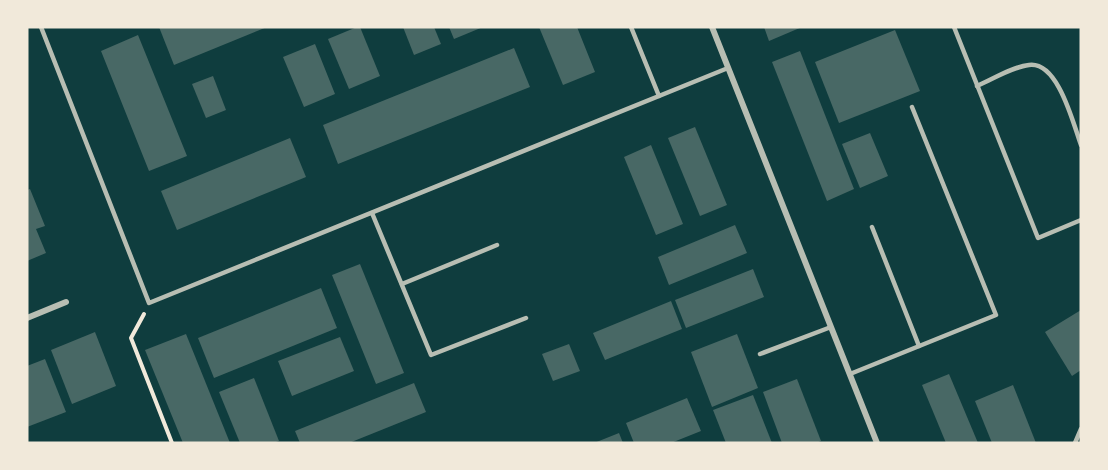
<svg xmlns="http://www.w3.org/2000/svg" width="1108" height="470" viewBox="0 0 1108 470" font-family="Spectral,serif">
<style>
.building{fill:#486865}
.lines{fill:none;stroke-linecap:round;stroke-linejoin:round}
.path{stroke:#f1e9da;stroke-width:4}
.service{stroke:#b8beb3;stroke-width:4.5}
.minor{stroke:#b8beb3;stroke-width:6}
</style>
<rect width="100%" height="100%" fill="#0f3d3e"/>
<g class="building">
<path d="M159 27H267L174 65Z"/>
<path d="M357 27H360L380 76 349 89 328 39Z"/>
<path d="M403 27H434L441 44 414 55Z"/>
<path d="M449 27H483L454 39Z"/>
<path d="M539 27H577L595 72 563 85Z"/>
<path d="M764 27H802L769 41Z"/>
<path d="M895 30 920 91 839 123 815 62Z"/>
<path d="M138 35 187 156 149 171 101 51Z"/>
<path d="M315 44 335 94 304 107 283 57Z"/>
<path d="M514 48 530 87 338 164 323 125Z"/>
<path d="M800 51 854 189 827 201 772 62Z"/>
<path d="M213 76 226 110 206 118 192 84Z"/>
<path d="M695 127 727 205 700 216 668 138Z"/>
<path d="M870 133 888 176 860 188 842 144Z"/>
<path d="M290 138 306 177 177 230 161 191Z"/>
<path d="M651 145 683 224 656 235 624 157Z"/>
<path d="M30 189 45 226 36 229 46 253 27 261V190Z"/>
<path d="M735 225 747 253 669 285 658 257Z"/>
<path d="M360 264 404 373 376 384 332 275Z"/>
<path d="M753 269 764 297 686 328 675 300Z"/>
<path d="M321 288 337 328 214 378 198 338Z"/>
<path d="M671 301 682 329 605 360 593 333Z"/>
<path d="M1081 310V370L1072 376 1045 332Z"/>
<path d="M95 332 116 386 72 404 51 350Z"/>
<path d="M186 334 230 443H183L145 350Z"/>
<path d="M737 334 758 388 712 407 691 352Z"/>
<path d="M340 337 354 371 292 396 278 361Z"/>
<path d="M569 344 580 371 553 381 542 354Z"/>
<path d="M45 359 66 412 27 427V366Z"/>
<path d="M949 374 978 443H946L922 385Z"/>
<path d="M254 378 279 441 273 443H240L219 392Z"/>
<path d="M797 379 821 441 816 443H782L763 392Z"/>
<path d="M414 383 426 412 349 443H300L295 431Z"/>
<path d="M1013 385 1036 443H992L975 401Z"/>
<path d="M753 395 772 443H726L713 410Z"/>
<path d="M687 398 701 431 671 443H634L626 423Z"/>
<path d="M619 433 623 443H594Z"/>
</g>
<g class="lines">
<path class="path" d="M144 314 131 338 172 443"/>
<g class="service">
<path d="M41 27 149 303 728 68"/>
<path d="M631 27 659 96"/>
<path d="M954 27 1038 238 1081 220"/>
<path d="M977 86C993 79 1012 67 1029 65 1058 61 1073 123 1081 145"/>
<path d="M372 213 431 355 526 318"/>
<path d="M872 227 919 346"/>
<path d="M402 284 497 245"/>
<path d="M760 354 831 327"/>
<path d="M850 374 996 315 912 107"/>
<path d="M1075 443 1081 429"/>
</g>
<g class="minor">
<path d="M712 27 877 443"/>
<path d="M27 318 66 302"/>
</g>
</g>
<rect width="1108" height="470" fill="none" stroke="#f1e9da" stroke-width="57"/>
</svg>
